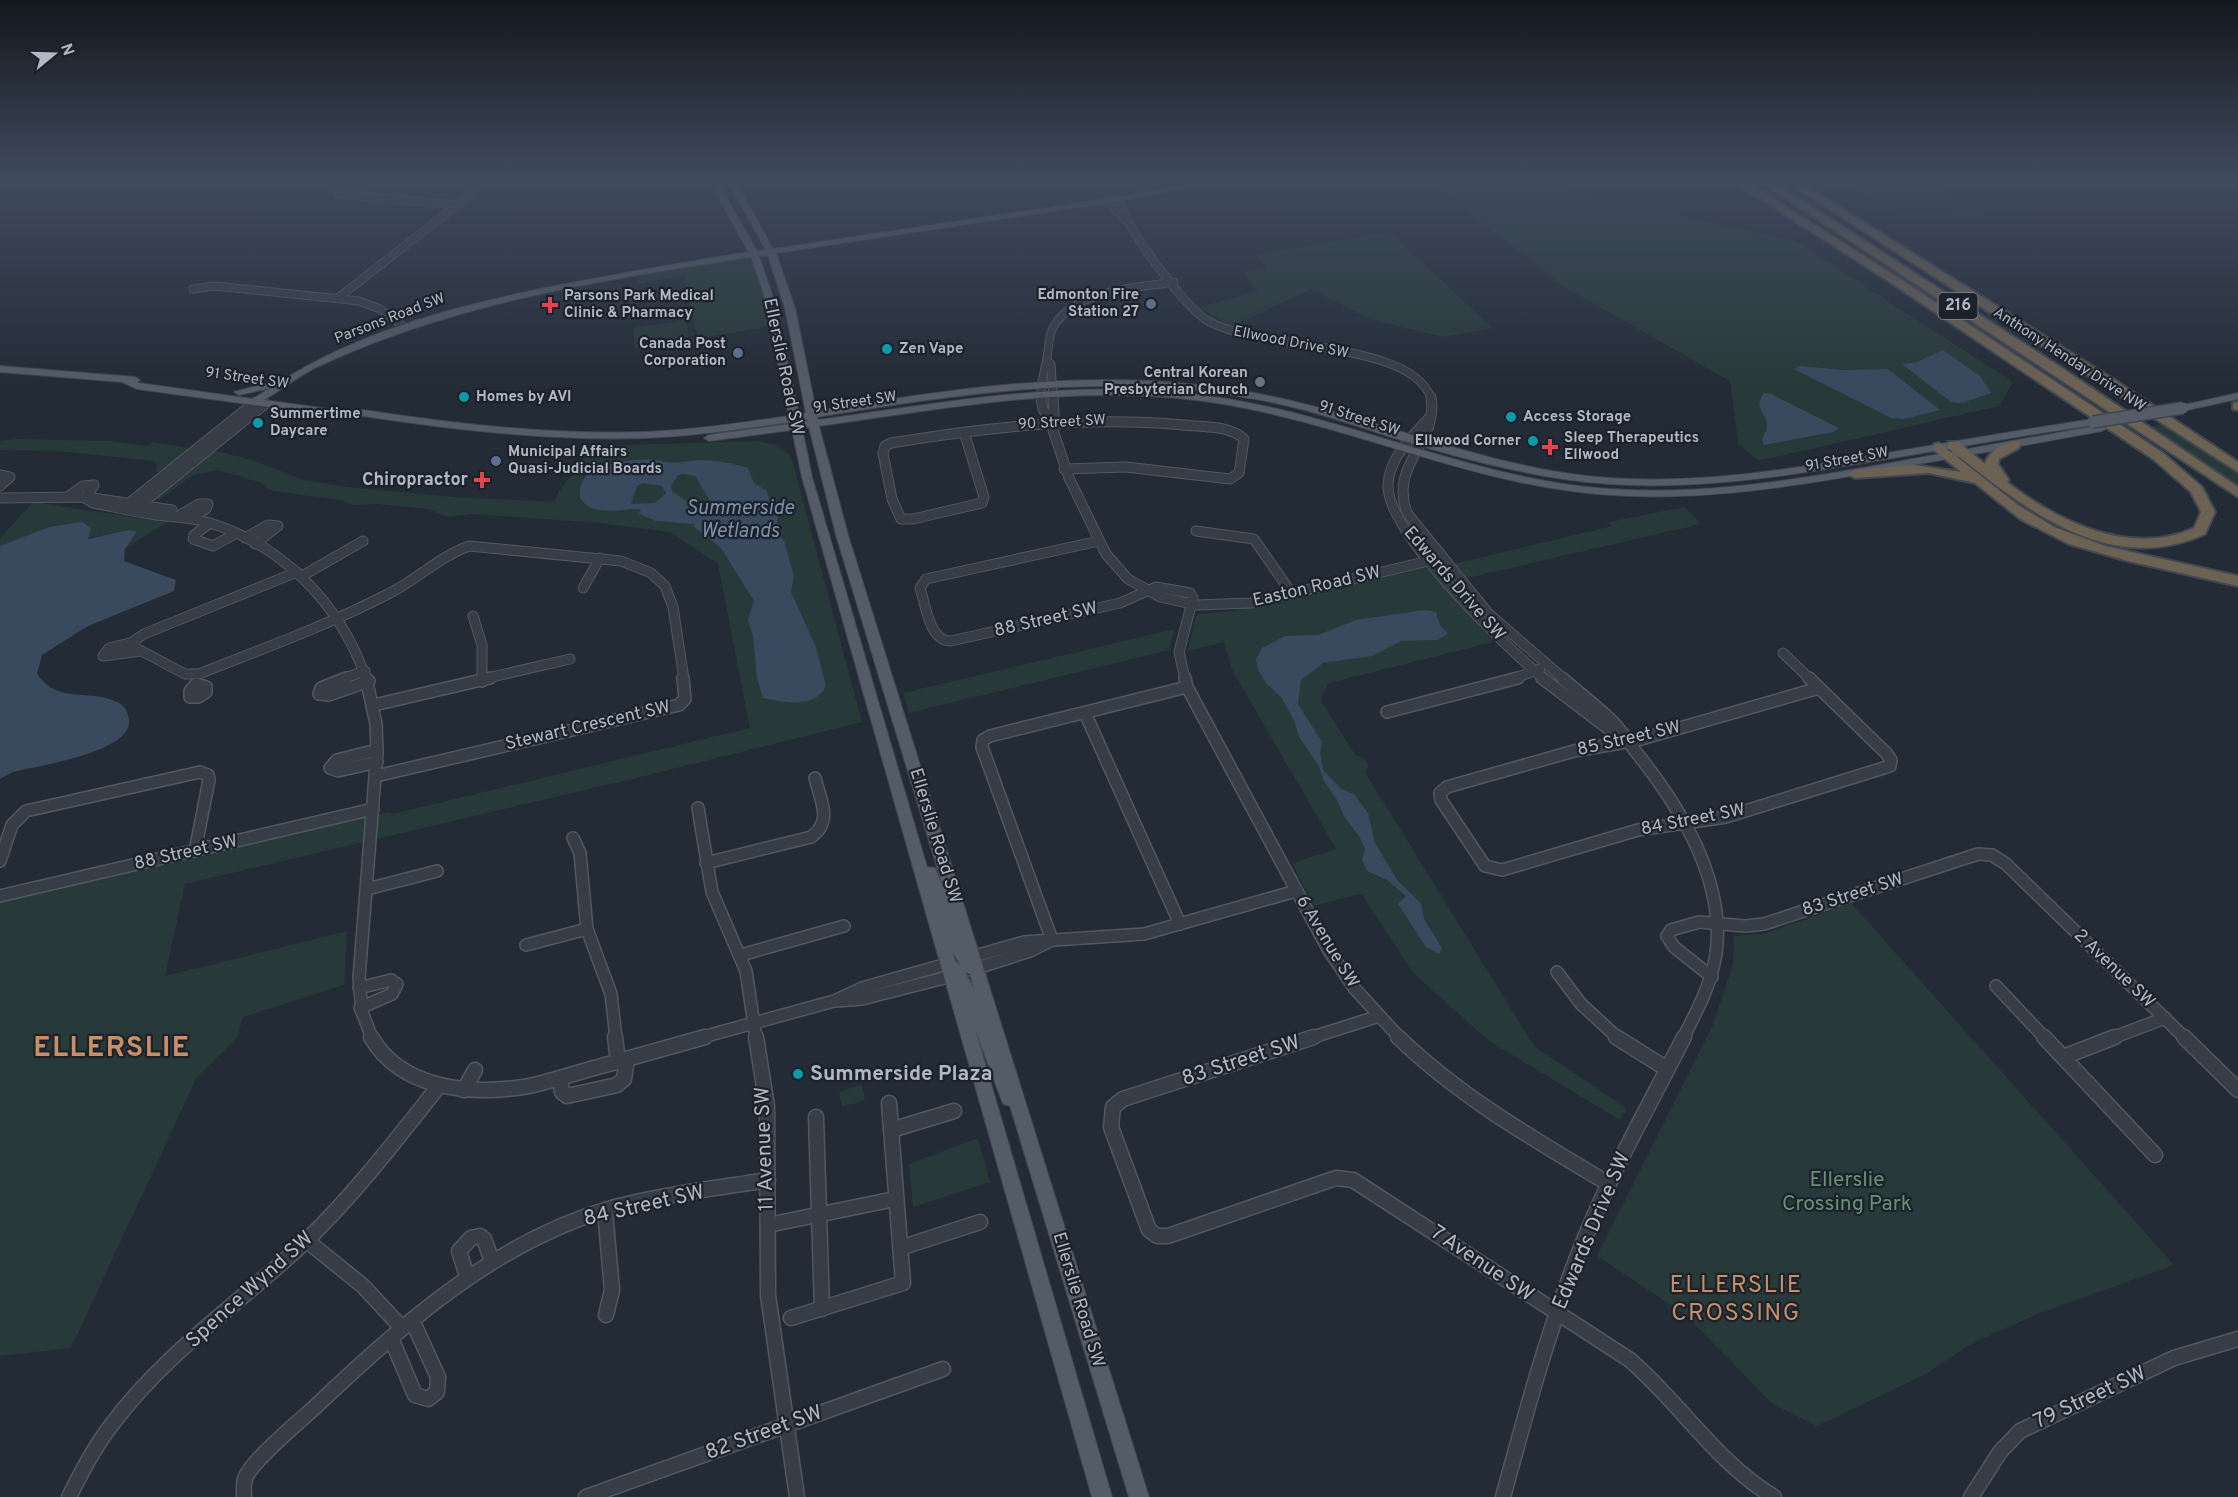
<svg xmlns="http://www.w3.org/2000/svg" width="2238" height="1497" viewBox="0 0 2238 1497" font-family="Overpass,sans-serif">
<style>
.green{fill:#283939}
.water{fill:#39495e;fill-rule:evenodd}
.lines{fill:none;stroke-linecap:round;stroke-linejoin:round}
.minor-far3-casing{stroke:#515861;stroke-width:9}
.minor-far2-casing{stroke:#515861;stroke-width:11}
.minor-far1-casing{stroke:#515861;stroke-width:14}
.minor-casing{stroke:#515861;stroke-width:17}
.major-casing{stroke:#3f4650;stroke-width:2}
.highway-casing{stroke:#414851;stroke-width:4}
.minor-far3{stroke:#363d47;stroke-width:7}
.minor-far2{stroke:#363d47;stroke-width:9}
.minor-far1{stroke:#363d47;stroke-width:11}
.minor{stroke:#363d47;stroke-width:14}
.major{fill:#545c67;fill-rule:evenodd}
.highway{fill:#6c6254;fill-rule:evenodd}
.major-bridge-casing{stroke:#3f4650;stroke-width:14;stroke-linecap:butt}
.major-bridge{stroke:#545c67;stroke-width:11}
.service-dot{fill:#5c6f8a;stroke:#1b222b;stroke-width:2}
.health-dot{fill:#e0444e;stroke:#1b222b;stroke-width:2}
.culture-dot{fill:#0f9aa8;stroke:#1b222b;stroke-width:2}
.worship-dot{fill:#6b7280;stroke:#1b222b;stroke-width:2}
.labels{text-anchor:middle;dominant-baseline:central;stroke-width:4.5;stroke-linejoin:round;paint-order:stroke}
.far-poi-label{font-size:15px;font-weight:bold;fill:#b1b8c3;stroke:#1b222b;text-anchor:start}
.far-street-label{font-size:15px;fill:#b1b8c3;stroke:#1b222b}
.shield{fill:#1b222b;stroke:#848b95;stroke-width:1.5}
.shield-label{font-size:16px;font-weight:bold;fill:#b1b8c3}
.street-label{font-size:18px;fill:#b1b8c3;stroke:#1b222b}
.poi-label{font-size:18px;font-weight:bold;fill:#b1b8c3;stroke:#1b222b;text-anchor:end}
.water-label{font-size:20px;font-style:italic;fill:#7c8fa9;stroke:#1b222b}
.near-street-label{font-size:21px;fill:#b1b8c3;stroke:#1b222b}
.near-poi-label{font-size:21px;font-weight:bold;fill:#b1b8c3;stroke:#1b222b;text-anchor:start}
.near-park-label{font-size:21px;fill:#6a9173;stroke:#1b222b}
.near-neighbourhood-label{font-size:24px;letter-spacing:1.5px;fill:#c88f67;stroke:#1b222b}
.near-district-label{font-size:28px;font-weight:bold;letter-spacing:1.5px;fill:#c88f67;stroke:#1b222b}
</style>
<rect width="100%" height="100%" fill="#232b36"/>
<g class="green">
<path d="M1424 178H1505L1795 241 2013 382 1999 406 1758 461 1738 443 1730 381 1566 288Z"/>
<path d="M1827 178H1917L1983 216 1906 211 1838 187Z"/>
<path d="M1389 232 1493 328 1444 337 1369 319 1311 289 1230 327 1200 307 1258 291 1243 272 1268 268 1254 255Z"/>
<path d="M751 257 772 326 701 338 697 335 684 276 636 284 642 273Z"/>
<path d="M686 320 689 339 635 349 633 328Z"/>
<path d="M2163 424 2238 473V489L2147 427Z"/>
<path d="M16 439 109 441 147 446 153 442 190 448 159 472H155L157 464 153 461 59 451 0 450V441Z"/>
<path d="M757 441 777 445 791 456 862 722 636 778 185 884 165 976 347 931 344 985 243 1017 237 1038 197 1077 71 1348 0 1356V903L357 819 390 812 389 813 393 814 750 728 718 564 670 532 599 523 471 514 447 517 429 509 378 504 353 505 340 500 273 491 260 482 217 470 193 475 159 500 157 498 215 451 249 459 304 480 347 487 454 497 554 502 559 491 594 446Z"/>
<path d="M33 502 166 522 125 549 137 532 0 546V538Z"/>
<path d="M1684 507 1701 524 1467 578 1454 564 1612 526 1609 522Z"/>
<path d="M1423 568 1427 569 1493 642 1329 683 1320 699 1356 756 1364 758 1369 766 1365 772 1534 1046 1626 1108 1620 1120 1489 1041 1413 973 1363 896 1358 894 1314 906 1292 863 1336 849 1232 670 1224 642 1187 651 1197 614 1234 611Z"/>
<path d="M1175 629 1169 650 909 713 903 693Z"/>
<path d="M1851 903 2174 1265 2040 1313 1974 1342 1924 1375 1817 1426 1771 1403 1687 1316 1597 1256 1712 1027 1733 965 1734 936 1767 933Z"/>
<path d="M862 1085 865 1100 842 1107 839 1092Z"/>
<path d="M978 1138 990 1182 913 1207 909 1164Z"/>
</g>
<g class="water">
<path d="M1943 350 1980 376 1991 393 1962 403 1951 402 1902 364 1917 362Z"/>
<path d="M1800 366 1845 370 1888 369 1940 410 1905 419 1891 418 1794 369Z"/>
<path d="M1764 393 1771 394 1839 428 1833 432 1764 445 1762 441C1763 435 1767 431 1767 427 1768 413 1752 410 1764 393Z"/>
<path d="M658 460C674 465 684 461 701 460 715 460 733 463 748 468L754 483 766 490 778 519 775 529 784 541 794 576 791 592 816 647 826 686C814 710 783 702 763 698L757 678 753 636 748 620 754 601 721 548 695 528 694 524 656 521 638 513 641 512 639 509C622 509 591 517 580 498 575 460 634 459 658 460ZM683 474 695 476 712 504 707 509 696 508 672 491 671 486 678 475ZM643 483 662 486 666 493 655 503 631 504 637 486Z"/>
<path d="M82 522 91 528 88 539 129 530 137 532 125 549 124 561 176 580 174 591 88 626 42 655 37 674C59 705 87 688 117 702 125 705 128 712 129 720 133 752 37 766 13 772L0 779V546L49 527Z"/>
<path d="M1424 610 1436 612 1440 625 1448 634 1438 640 1401 641 1372 656 1323 663 1301 680 1298 704 1322 742 1320 753 1323 770 1341 789 1354 794 1368 813 1375 843 1398 881 1421 903 1424 919 1442 948 1439 954 1426 947 1398 904 1406 896 1387 880 1367 871 1362 860 1365 849 1360 838 1344 816 1337 800 1323 779 1319 766 1299 737 1294 720 1281 697 1266 683 1258 670 1256 659 1262 648 1285 636 1318 635 1356 620Z"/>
</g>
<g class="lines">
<defs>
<g id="minor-far3">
<path d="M338 194 457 205"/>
<path d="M1118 200C1123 208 1126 217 1130 225 1144 249 1185 307 1208 321 1260 351 1411 340 1431 398"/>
<path d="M1107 201 1129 223"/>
<path d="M193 289 215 286 359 301 380 309 404 327"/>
<path d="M338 298 492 178"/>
<path d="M1047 361 1051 364 1053 398"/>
<path d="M1041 398C1040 383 1045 371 1047 358 1049 347 1048 335 1054 326 1076 289 1137 288 1174 282"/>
</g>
<g id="minor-far2">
<path d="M1041 397 1043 409 1050 421 1069 478 1106 554 1128 579 1160 597 1196 605 1251 603 1441 558"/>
<path d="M1431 397C1439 444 1389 462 1407 513L1488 613 1564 679"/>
<path d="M1430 417C1413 436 1388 458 1388 486 1388 534 1506 647 1544 679"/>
<path d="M1050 421 1054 415 1053 397"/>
<path d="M964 432 984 497 982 503 913 519H901L892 499 883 453 885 446 891 443C988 427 1085 416 1183 425 1202 427 1229 425 1244 439L1239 473 1230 479 1126 467 1064 469"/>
<path d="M0 475 10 477 0 486"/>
<path d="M69 496 83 486 94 485 85 498"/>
<path d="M0 498 86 497 172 510"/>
<path d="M85 498 93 503C114 507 135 512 156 515 171 517 187 517 202 521 280 541 341 604 366 679"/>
<path d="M128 504 255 402"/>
<path d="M139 506 265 404"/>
<path d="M180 515 199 504H208L206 509 191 518"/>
<path d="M210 523 194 535 193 539 213 546 235 534"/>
<path d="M1196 531 1254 539 1292 594"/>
<path d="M245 538 268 525 278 526 255 544"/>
<path d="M1099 541 926 579 920 588C926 606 929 641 951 641L1120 603 1156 587 1190 593 1193 598 1179 652 1185 679"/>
<path d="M297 572 144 634 135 640 134 647 185 674H199C262 649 326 626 386 595 415 581 439 557 469 546L621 561 651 573 665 586 673 607 684 679"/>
<path d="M302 576 363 541"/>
<path d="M583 588 600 558"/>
<path d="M473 616 482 645V679"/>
<path d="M134 642 109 648 103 656 140 651"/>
<path d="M1783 653 1810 679"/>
<path d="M342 679 365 671"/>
<path d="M483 679 570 659"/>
<path d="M1512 679 1540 669"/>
</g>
<g id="minor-far1">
<path d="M346 678 321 688 319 694 329 695 369 681"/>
<path d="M366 678 376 724 377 751 359 978 362 1012 372 1038"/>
<path d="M482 678V681"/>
<path d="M1185 678 1187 687 1328 949 1355 989 1400 1038"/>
<path d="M1542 678 1621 738"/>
<path d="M1562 678C1578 692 1595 705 1611 720 1620 729 1628 741 1636 752 1680 807 1726 880 1716 954 1711 985 1697 1011 1683 1038"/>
<path d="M1809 678 1886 753 1891 760 1890 766 1726 817 1638 830 1502 870 1485 866 1441 800 1440 793 1447 787 1574 751 1638 740 1819 688"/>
<path d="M196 684 206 687V692L198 697H190V691Z"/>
<path d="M374 705 490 678"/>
<path d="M1387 712 1518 678"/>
<path d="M1085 713 1180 924"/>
<path d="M377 750 337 760 330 768 338 771 377 762"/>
<path d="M376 776 679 705 685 699 683 678"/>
<path d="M698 808 712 892 746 971 756 1038"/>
<path d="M573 838 580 853 587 929 611 994 616 1038"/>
<path d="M0 861 12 825 26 811 200 772 208 775 209 780 195 851"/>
<path d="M706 863 811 837C833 821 821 802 815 778"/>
<path d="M367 889 437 871"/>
<path d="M0 896 373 809"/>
<path d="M1052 940 982 747 983 740 990 736 1187 687"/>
<path d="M526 945 587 929"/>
<path d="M741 955 844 926"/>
<path d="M971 970 1030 951 1052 940"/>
<path d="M1557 972 1581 1004 1618 1038"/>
<path d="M1712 977 1674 947 1667 936 1671 930 1699 922 1745 926 1764 924 1978 854 1992 855 2006 864 2185 1038"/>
<path d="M1996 986 2045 1038"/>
<path d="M359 988 391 980 397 984 392 994 360 1008"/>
<path d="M837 1001 862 999 956 975"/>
<path d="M699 1038 834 1001 862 988 1024 942 1144 934 1296 891"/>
<path d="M1310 1038 1376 1017"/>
<path d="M2112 1038 2165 1018"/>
</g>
<g id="minor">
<path d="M371 1037C401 1089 469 1095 523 1087 548 1083 574 1073 598 1067 634 1057 669 1047 705 1037"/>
<path d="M615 1037 618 1061"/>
<path d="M756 1037 767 1106 768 1295 797 1497"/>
<path d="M1314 1037 1123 1099 1113 1107 1111 1127 1149 1230 1157 1236H1168L1336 1178 1353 1180 1630 1360C1681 1404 1716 1462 1774 1497"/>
<path d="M1398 1037C1460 1097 1535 1140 1609 1184"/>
<path d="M1616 1037 1667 1069"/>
<path d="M2044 1037 2155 1155"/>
<path d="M2184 1037 2238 1090"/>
<path d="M2063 1057 2115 1037"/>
<path d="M560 1078 562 1092 567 1096 617 1085 624 1079 627 1059"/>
<path d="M464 1090 475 1070"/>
<path d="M816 1117 822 1309"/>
<path d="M891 1130 954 1111"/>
<path d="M605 1211 612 1290 606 1315"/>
<path d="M768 1225 895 1199"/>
<path d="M306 1240 363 1286 402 1328"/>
<path d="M900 1248 980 1222"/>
<path d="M467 1276 459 1251 471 1238 480 1236 484 1239 492 1261"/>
<path d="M791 1318 903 1283 889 1103"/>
<path d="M391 1338 415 1395 428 1399 437 1392 438 1377 412 1320"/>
<path d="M69 1497C82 1471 95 1446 113 1423 166 1352 241 1302 305 1242 354 1195 396 1140 438 1087"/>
<path d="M244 1497C244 1492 243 1484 245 1479 250 1462 300 1421 315 1407 402 1324 497 1240 615 1207 665 1194 717 1188 768 1180"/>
<path d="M586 1497 943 1369"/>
<path d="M1503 1497C1526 1412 1549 1327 1582 1245 1610 1174 1649 1106 1684 1037"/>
<path d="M1971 1497 2000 1452 2020 1431 2174 1358 2238 1339"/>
</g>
<g id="major">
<path d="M712 178H720L730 204 757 251 766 250 726 178H734L773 249 1107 199 1224 178H1242L1107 203 776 253 795 308 816 411C972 386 1117 363 1274 397 1387 421 1493 470 1609 478 1698 484 1787 470 1875 455 1947 443 2020 430 2093 419L2098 422 2093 425C2020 436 1948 449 1875 461 1787 476 1699 490 1610 484 1534 479 1460 458 1388 436 1351 424 1314 411 1275 403 1120 369 971 392 817 417L818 420C955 401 1089 375 1228 399 1353 420 1469 476 1597 488 1697 497 1797 480 1896 462 1964 450 2033 437 2102 425L2107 428 2102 431C2033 444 1965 456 1896 468 1797 486 1698 503 1597 494 1470 483 1354 427 1229 405 1092 380 955 407 819 426L848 535 1149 1497H1129L1010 1106 1003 1104 975 1029 1112 1497H1092L802 477 792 430 709 441 704 438 709 435 790 424V422C742 429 693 436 645 438 550 441 456 430 363 416L350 418 137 389 122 382 0 372V366L135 377 140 380 137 382 139 383 253 399 270 388 239 395 234 392 274 381 278 383C363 329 463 304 560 285 623 273 686 262 749 252L722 204ZM768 255 785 308 806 413 799 414 771 291 759 256ZM751 257 763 291 789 416C741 423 693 430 644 432 550 435 456 424 363 410L350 412 264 400C282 389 300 375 319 366 456 302 602 280 751 257ZM807 419 808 421 800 422V420ZM809 427 836 535 944 890 935 868 927 867 812 477 802 428ZM952 952 961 966 955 960ZM965 972 970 974 974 989Z"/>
<path d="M2238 393V399L2183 411 2178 408 2179 406Z"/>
</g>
<g id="highway">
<path d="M1728 178H1740L1905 282 2163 453 2202 487 2215 512 2205 534C2106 579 2021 505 1948 448V442H1958L1985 464C1988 452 2006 440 2019 442V448L1999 459 1998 464 2009 480 2007 482C2058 522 2131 557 2194 528L2201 512 2191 492 2153 459 1887 280Z"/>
<path d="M1755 178H1767L2062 368 2238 487V497Z"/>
<path d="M1781 178H1793L2116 381 2238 462V472Z"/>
<path d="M2238 402V410L2233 409V403Z"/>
<path d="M1939 443 2018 505 2054 527 2105 546 2238 576V586L2128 561 2069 544 2020 519 1975 483 1929 473 1855 478 1848 474 1855 470 1914 465 1961 472 1934 450V444Z"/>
</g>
</defs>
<use href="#minor-far3" class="minor-far3-casing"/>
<use href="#minor-far2" class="minor-far2-casing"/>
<use href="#minor-far1" class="minor-far1-casing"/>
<use href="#minor" class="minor-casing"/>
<use href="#major" class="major-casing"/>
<use href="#highway" class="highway-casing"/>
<use href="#minor-far3" class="minor-far3"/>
<use href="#minor-far2" class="minor-far2"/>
<use href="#minor-far1" class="minor-far1"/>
<use href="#minor" class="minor"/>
<use href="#major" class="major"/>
<use href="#highway" class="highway"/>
<defs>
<path id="major-bridge" d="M2093 422 2183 408"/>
</defs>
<use href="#major-bridge" class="major-bridge-casing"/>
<use href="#major-bridge" class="major-bridge"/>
</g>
<linearGradient id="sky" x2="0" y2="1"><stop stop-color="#13181e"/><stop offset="0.46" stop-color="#3f4a5d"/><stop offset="1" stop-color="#3f4a5d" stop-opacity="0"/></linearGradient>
<rect width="2238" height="388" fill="url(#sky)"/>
<g class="service-dot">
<circle cx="1151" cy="304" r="6"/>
<circle cx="738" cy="353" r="6"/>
<circle cx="496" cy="461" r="6"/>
</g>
<g class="health-dot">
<path d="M547 296h6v6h6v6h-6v6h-6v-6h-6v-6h6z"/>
<path d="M1547 438h6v6h6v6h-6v6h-6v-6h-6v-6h6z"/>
<path d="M479 471h6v6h6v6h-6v6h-6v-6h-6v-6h6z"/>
</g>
<g class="culture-dot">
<circle cx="887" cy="349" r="6"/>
<circle cx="464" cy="397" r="6"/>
<circle cx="1511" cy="417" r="6"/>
<circle cx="258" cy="423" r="6"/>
<circle cx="1533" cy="441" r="6"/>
<circle cx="798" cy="1074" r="6"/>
</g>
<circle class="worship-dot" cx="1260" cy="382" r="6"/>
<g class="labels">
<g class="far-poi-label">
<text x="1139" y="295" text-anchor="end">Edmonton Fire<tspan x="1139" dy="17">Station 27</tspan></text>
<text x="564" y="296">Parsons Park Medical<tspan x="564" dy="17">Clinic &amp; Pharmacy</tspan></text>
<text x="726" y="344" text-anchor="end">Canada Post<tspan x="726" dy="17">Corporation</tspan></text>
<text x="899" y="349">Zen Vape</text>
<text x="1248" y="373" text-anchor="end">Central Korean<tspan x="1248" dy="17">Presbyterian Church</tspan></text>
<text x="476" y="397">Homes by AVI</text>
<text x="270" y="414">Summertime<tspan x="270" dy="17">Daycare</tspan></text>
<text x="1523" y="417">Access Storage</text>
<text x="1564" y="438">Sleep Therapeutics<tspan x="1564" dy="17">Ellwood</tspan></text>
<text x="1521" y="441" text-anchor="end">Ellwood Corner</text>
<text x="508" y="452">Municipal Affairs<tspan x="508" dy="17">Quasi-Judicial Boards</tspan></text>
</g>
<g class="far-street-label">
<text transform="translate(390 319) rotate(-21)">Parsons Road SW</text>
<text transform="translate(1291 343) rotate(11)">Ellwood Drive SW</text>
<text transform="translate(2069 360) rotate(33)">Anthony Henday Drive NW</text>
<text transform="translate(247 379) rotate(8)">91 Street SW</text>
<text transform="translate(855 403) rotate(-8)">91 Street SW</text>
<text transform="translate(1359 419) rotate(18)">91 Street SW</text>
<text transform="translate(1062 423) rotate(-3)">90 Street SW</text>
<text transform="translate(1847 460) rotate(-10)">91 Street SW</text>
</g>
<rect class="shield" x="1938.5" y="293" width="39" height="26" rx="4.5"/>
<g class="shield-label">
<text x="1958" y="306">216</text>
</g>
<g class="street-label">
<text transform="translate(783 367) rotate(78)">Ellerslie Road SW</text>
<text transform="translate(1454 584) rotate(49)">Edwards Drive SW</text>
<text transform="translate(1317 587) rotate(-13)">Easton Road SW</text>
<text transform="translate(1046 620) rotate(-13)">88 Street SW</text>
<text transform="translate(588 726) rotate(-13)">Stewart Crescent SW</text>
<text transform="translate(1629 739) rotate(-13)">85 Street SW</text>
<text transform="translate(1693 820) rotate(-11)">84 Street SW</text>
<text transform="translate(935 836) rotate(73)">Ellerslie Road SW</text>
<text transform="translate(186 853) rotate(-13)">88 Street SW</text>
<text transform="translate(1853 895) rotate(-18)">83 Street SW</text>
<text transform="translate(1327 942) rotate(59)">6 Avenue SW</text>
<text transform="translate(2114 969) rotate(44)">2 Avenue SW</text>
<text transform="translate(1078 1300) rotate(73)">Ellerslie Road SW</text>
</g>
<g class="poi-label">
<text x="468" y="480">Chiropractor</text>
</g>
<g class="water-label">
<text x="740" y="509">Summerside<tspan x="740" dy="23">Wetlands</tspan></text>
</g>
<g class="near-street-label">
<text transform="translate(1241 1061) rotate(-18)">83 Street SW</text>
<text transform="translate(765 1149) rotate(-92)">11 Avenue SW</text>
<text transform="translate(644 1206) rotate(-13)">84 Street SW</text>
<text transform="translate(1592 1231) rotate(-67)">Edwards Drive SW</text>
<text transform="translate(1482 1264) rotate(34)">7 Avenue SW</text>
<text transform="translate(250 1290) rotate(-42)">Spence Wynd SW</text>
<text transform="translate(2090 1398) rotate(-25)">79 Street SW</text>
<text transform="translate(764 1433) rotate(-20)">82 Street SW</text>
</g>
<g class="near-poi-label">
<text x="810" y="1074">Summerside Plaza</text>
</g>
<g class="near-park-label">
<text x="1847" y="1180">Ellerslie<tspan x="1847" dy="24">Crossing Park</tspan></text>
</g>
<g class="near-neighbourhood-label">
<text x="1736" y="1286">ELLERSLIE<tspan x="1736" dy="28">CROSSING</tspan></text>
</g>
<g class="near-district-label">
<text x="112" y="1049">ELLERSLIE</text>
</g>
</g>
<g transform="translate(54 54) rotate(71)" stroke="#1b222b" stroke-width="4.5" paint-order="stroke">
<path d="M0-4.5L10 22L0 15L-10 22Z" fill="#b1b8c3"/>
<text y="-9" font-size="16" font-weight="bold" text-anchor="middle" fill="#b1b8c3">N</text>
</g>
</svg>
